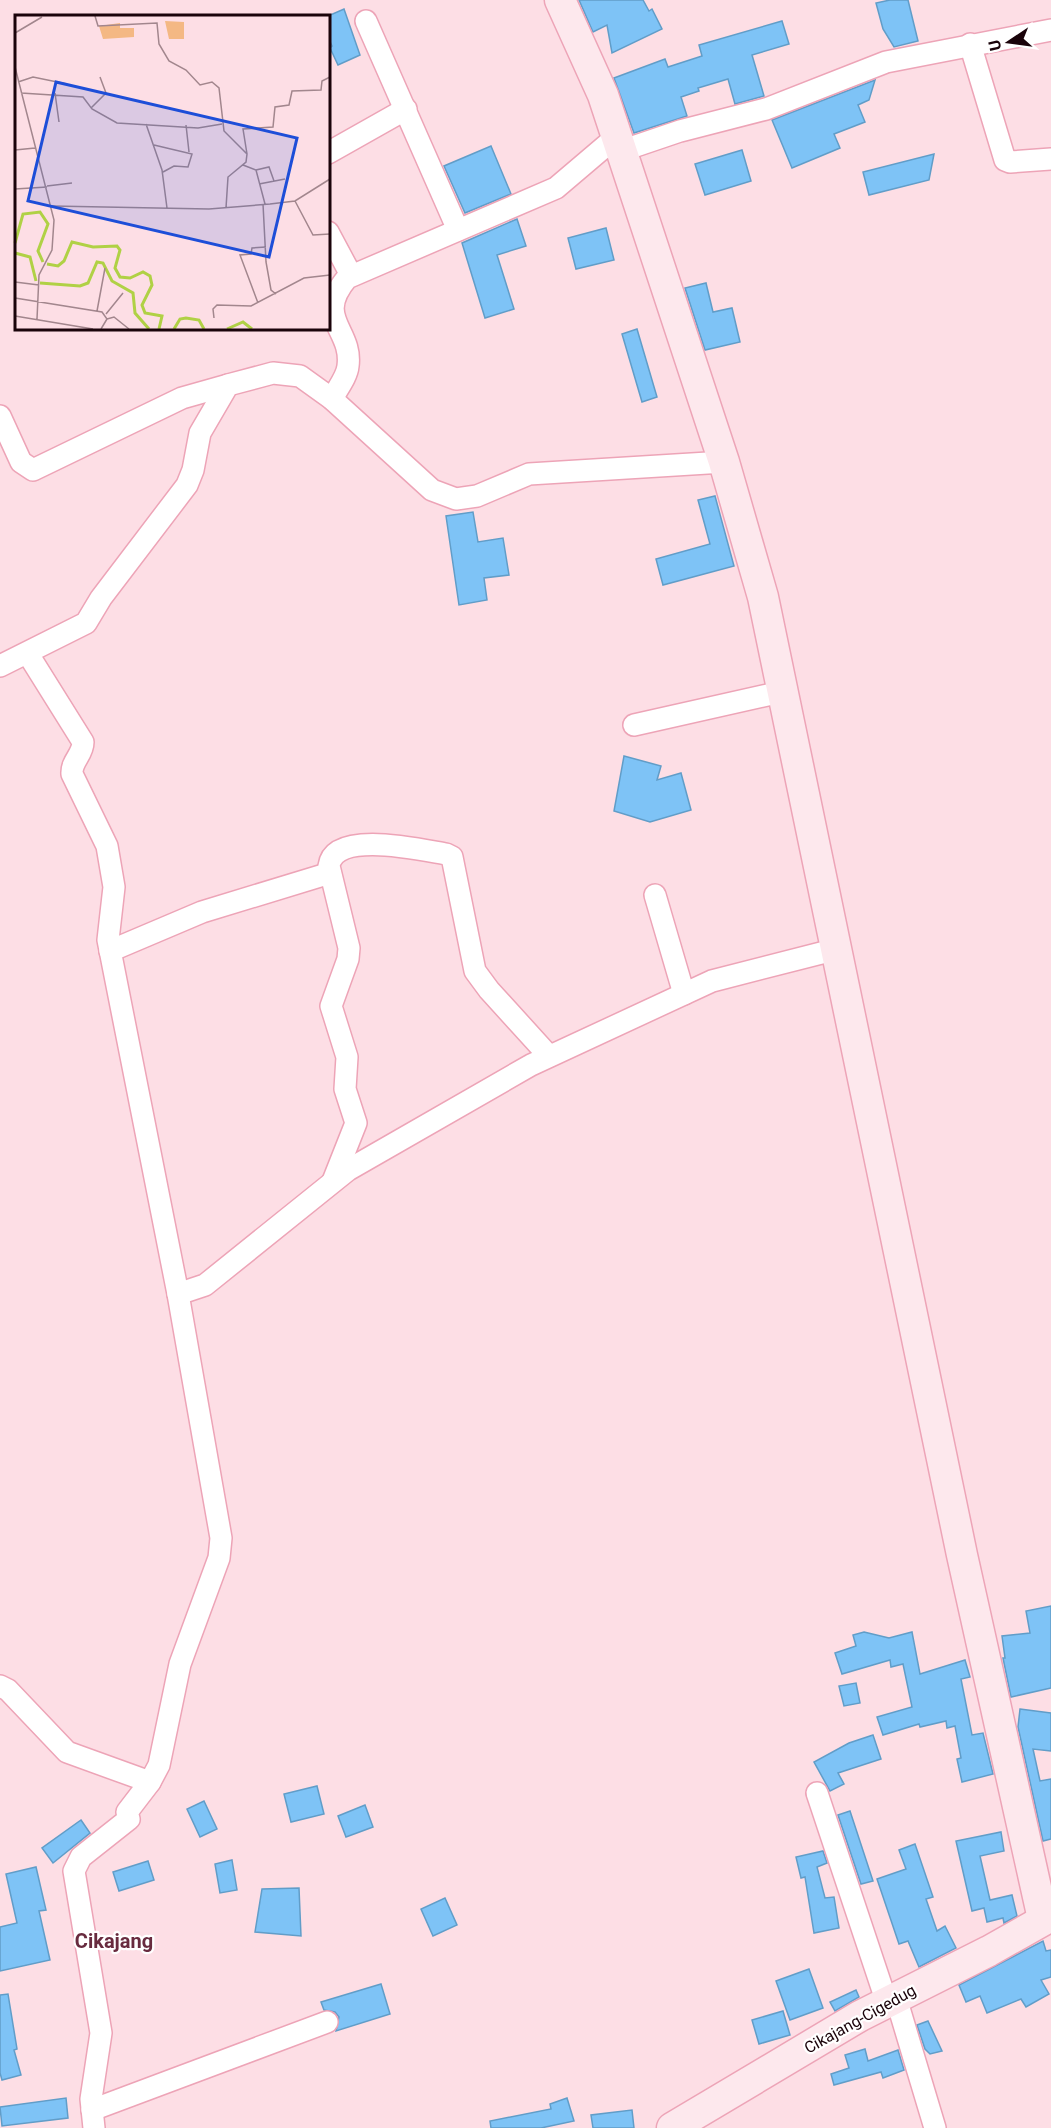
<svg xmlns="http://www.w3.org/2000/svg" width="1051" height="2128" viewBox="0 0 1051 2128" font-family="Roboto,sans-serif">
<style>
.building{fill:#7ec3f6;stroke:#619dc8;stroke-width:1.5}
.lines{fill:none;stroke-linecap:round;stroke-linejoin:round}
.street-casing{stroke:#eda4b7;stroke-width:24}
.secondary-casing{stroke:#eda4b7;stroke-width:33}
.street{stroke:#fff;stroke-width:21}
.secondary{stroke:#fde8ed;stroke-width:30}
.labels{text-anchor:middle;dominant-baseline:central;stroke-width:4.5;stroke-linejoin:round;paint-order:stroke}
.street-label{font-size:16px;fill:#1a030a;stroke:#fff}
.quarter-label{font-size:20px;font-weight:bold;fill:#682b3f;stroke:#fff}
.inset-river{fill:none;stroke:#b0d145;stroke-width:3}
.inset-road{fill:none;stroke:#a2868d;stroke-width:1.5}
.view{fill:#1d4ed8;fill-opacity:0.15;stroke:#1d4ed8;stroke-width:3}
.inset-edge{fill:none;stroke:#1a030a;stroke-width:3}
</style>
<rect width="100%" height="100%" fill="#fddee5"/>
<g class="building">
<path d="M579 0H643L649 11 652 9 662 29 612 53 607 25 593 32Z"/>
<path d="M890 0H908L918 41 894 47 883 29 876 3Z"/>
<path d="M344 9 360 55 338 65 330 48 332 46 328 37V16Z"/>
<path d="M782 21 789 44 752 55 764 96 735 104 728 79 698 88 699 91 681 97 687 116 634 133 614 78 665 59 668 67 702 56 699 45Z"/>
<path d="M875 80 869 100 858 105 865 122 834 134 840 148 792 168 772 120Z"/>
<path d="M491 146 511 194 465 213 444 166Z"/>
<path d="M742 150 751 181 705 195 695 164Z"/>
<path d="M934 154 929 180 869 195 863 172Z"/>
<path d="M517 219 526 246 497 255 514 309 485 318 462 243Z"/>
<path d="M606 228 614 260 576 269 568 238Z"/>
<path d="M706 283 713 312 732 308 740 342 705 350 685 288Z"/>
<path d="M637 329 657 397 642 402 622 334Z"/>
<path d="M715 496 734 566 663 585 656 559 710 544 698 500Z"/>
<path d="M473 512 478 542 503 538 509 575 484 578 487 600 459 605 446 516Z"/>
<path d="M624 756 661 766 657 780 681 773 691 810 650 822 614 811Z"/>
<path d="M1051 1606V1688L1011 1697 1003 1658H1005L1002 1636 1030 1633 1026 1611Z"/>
<path d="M864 1632 889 1638 912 1632 920 1674 965 1660 970 1677 961 1679 972 1735 983 1733 993 1774 962 1782 957 1759 961 1758 955 1726 947 1728 946 1721 920 1727 919 1724 883 1735 877 1717 912 1707 903 1664 891 1667 890 1660 842 1674 835 1653 856 1646 853 1635Z"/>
<path d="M856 1683 860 1703 844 1706 839 1686Z"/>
<path d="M1020 1709 1051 1713V1751L1033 1749 1040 1781 1051 1779V1839L1043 1841 1018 1727Z"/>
<path d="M873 1735 881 1759 838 1773 844 1784 830 1791 814 1762 849 1743Z"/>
<path d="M317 1786 324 1814 291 1822 284 1794Z"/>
<path d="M204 1801 217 1829 200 1837 187 1809Z"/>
<path d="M365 1805 373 1827 346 1837 338 1816Z"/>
<path d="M850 1811 873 1881 861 1884 838 1815Z"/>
<path d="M81 1820 90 1833 53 1863 42 1848Z"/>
<path d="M1001 1832 1004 1851 980 1856 990 1900 1012 1895 1017 1916 1004 1923 1003 1918 987 1922 984 1908 972 1911 956 1841Z"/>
<path d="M915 1844 933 1897 926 1899 937 1931 945 1926 956 1948 919 1967 908 1941 899 1944 877 1879 906 1869 899 1850Z"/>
<path d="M823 1851 827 1863 817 1867 825 1898 834 1897 839 1928 814 1933 805 1877 801 1878 796 1857Z"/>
<path d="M232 1860 237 1890 220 1893 215 1864Z"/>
<path d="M148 1861 154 1880 119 1891 113 1872Z"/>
<path d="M36 1867 46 1910 39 1911 50 1960 0 1971V1927L17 1923 6 1874Z"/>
<path d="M299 1888 301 1936 255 1932 262 1889Z"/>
<path d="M445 1898 457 1925 433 1936 421 1909Z"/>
<path d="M1043 1941 1046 1951 1051 1950V1977L1041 1980 1049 1994 1026 2007 1021 1999 987 2013 980 1996 966 2002 959 1985Z"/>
<path d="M809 1969 823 2008 790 2020 776 1981Z"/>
<path d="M381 1984 390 2014 336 2031 339 2017 335 2012 324 2010 321 2002Z"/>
<path d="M856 1990 859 1997 835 2011 830 2002Z"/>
<path d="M8 1994 17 2049 14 2050 21 2075 2 2080 0 2073V1995Z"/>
<path d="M783 2011 790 2035 759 2044 752 2020Z"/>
<path d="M928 2021 942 2051 930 2054 925 2049 917 2025Z"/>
<path d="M865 2049 868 2061 898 2050 904 2070 883 2078 881 2072 834 2085 831 2074 849 2068 845 2055Z"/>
<path d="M66 2098 68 2118 2 2126 0 2107Z"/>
<path d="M567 2098 574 2121 541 2128H491L490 2121 551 2109 550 2104Z"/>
<path d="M632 2110 634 2128H593L591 2115Z"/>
</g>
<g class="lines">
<defs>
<g id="street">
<path d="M366 21 458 230"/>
<path d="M970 44 1005 160 1010 162 1051 159"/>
<path d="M621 151 680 131 766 109 886 62 1051 30"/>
<path d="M328 153 406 109"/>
<path d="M328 232 351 275"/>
<path d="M332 399C337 389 347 377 348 366 353 329 313 319 347 278L556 188 616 137"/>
<path d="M0 416 21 462 33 470 182 398 228 385"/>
<path d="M28 654 83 742C83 755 71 761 72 774L107 846 114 887 108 940 178 1294 221 1538 219 1558 180 1664 159 1765 150 1782 127 1812 129 1819 81 1857 74 1871 101 2033 91 2099 94 2128"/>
<path d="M0 666 86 623 101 598 187 485 193 470 200 433 228 385 273 373 300 376 332 399 432 490 456 499 477 496 529 474 724 462"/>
<path d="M634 725 781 692"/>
<path d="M655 895 684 994"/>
<path d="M110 951 202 912 330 873"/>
<path d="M333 1181 356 1123 345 1089 347 1057 331 1006 348 959 349 948 329 866C334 829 422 850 446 854L452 857 475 971 489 990 549 1056"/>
<path d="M178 1294 205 1285 348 1170 531 1065 712 981 837 949"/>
<path d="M0 1686 8 1690 67 1752 150 1782"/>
<path d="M817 1793 887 2003"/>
<path d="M896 1998 935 2128"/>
<path d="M92 2110 327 2022"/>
</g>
<g id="secondary">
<path d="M560 0 603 95 724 462 763 597 962 1555 1043 1919"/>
<path d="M672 2128 860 2016 989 1951 1051 1916"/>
</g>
</defs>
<use href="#street" class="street-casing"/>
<use href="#secondary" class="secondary-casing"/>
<use href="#street" class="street"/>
<use href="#secondary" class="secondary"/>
</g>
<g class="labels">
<g class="street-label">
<text transform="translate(860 2019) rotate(-29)">Cikajang-Cigedug</text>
</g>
<g class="quarter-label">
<text x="114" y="1941">Cikajang</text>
</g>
</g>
<g transform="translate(15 15)">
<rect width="315" height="315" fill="#fddee5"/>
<path d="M150 6 169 7V24H154ZM105 8V13H119V22L88 24 84 11Z" fill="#f4b884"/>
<path class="inset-river" d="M0 228 8 199 25 197 33 209 23 236 28 247M0 238 15 242 21 266M32 249 43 251 49 246 57 227 78 232 102 231 105 235 100 253 105 262 115 263 128 257 135 261 137 270 127 290 130 298 147 301 144 314M25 268 65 271 73 268 82 247 88 248 97 266 118 278 120 298 134 314M159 314 165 304 171 303 184 305 189 314M212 314 228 307 237 314"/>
<path class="inset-road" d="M80 1 83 11 142 8 144 29 154 46 171 55 185 70 197 67 204 73 209 116 232 139 231 147 213 162 211 193M0 18 27 2M0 52 39 205 37 235 24 260 22 304M3 67 18 62 52 69M6 78 68 82 77 94 102 108 183 113 207 109M40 78 44 107M76 93 91 78 85 62M131 109 147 155 152 193M171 110 174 137M139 130 177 139 173 152 159 151 148 157M0 135 20 133M232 139 228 114 258 112 260 92 274 90 277 76 306 75 307 66 315 62M228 150 241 155 250 189M241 155 254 152 259 166M244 169 270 164M32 171 57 168M0 174 32 172M280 186 298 220 315 219M248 189 251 247 256 275 261 279M37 191 194 194 255 189 280 186 315 164M0 267 24 270M0 283 87 297 92 304 86 314M243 288 225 240 236 239 237 233 251 232M82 296 90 253M91 299 108 278M0 301 78 314M199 303 198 294 202 290 236 291 289 263 315 260M92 304 99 302 114 314"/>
<path class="view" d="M41 67 282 123 254 242 13 186Z"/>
<rect width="315" height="315" class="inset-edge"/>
</g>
<g transform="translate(1009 42) rotate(257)" stroke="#ffffff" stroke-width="4.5" paint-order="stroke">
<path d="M0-4.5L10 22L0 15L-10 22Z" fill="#1a030a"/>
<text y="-9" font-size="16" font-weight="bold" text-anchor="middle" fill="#1a030a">U</text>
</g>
</svg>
